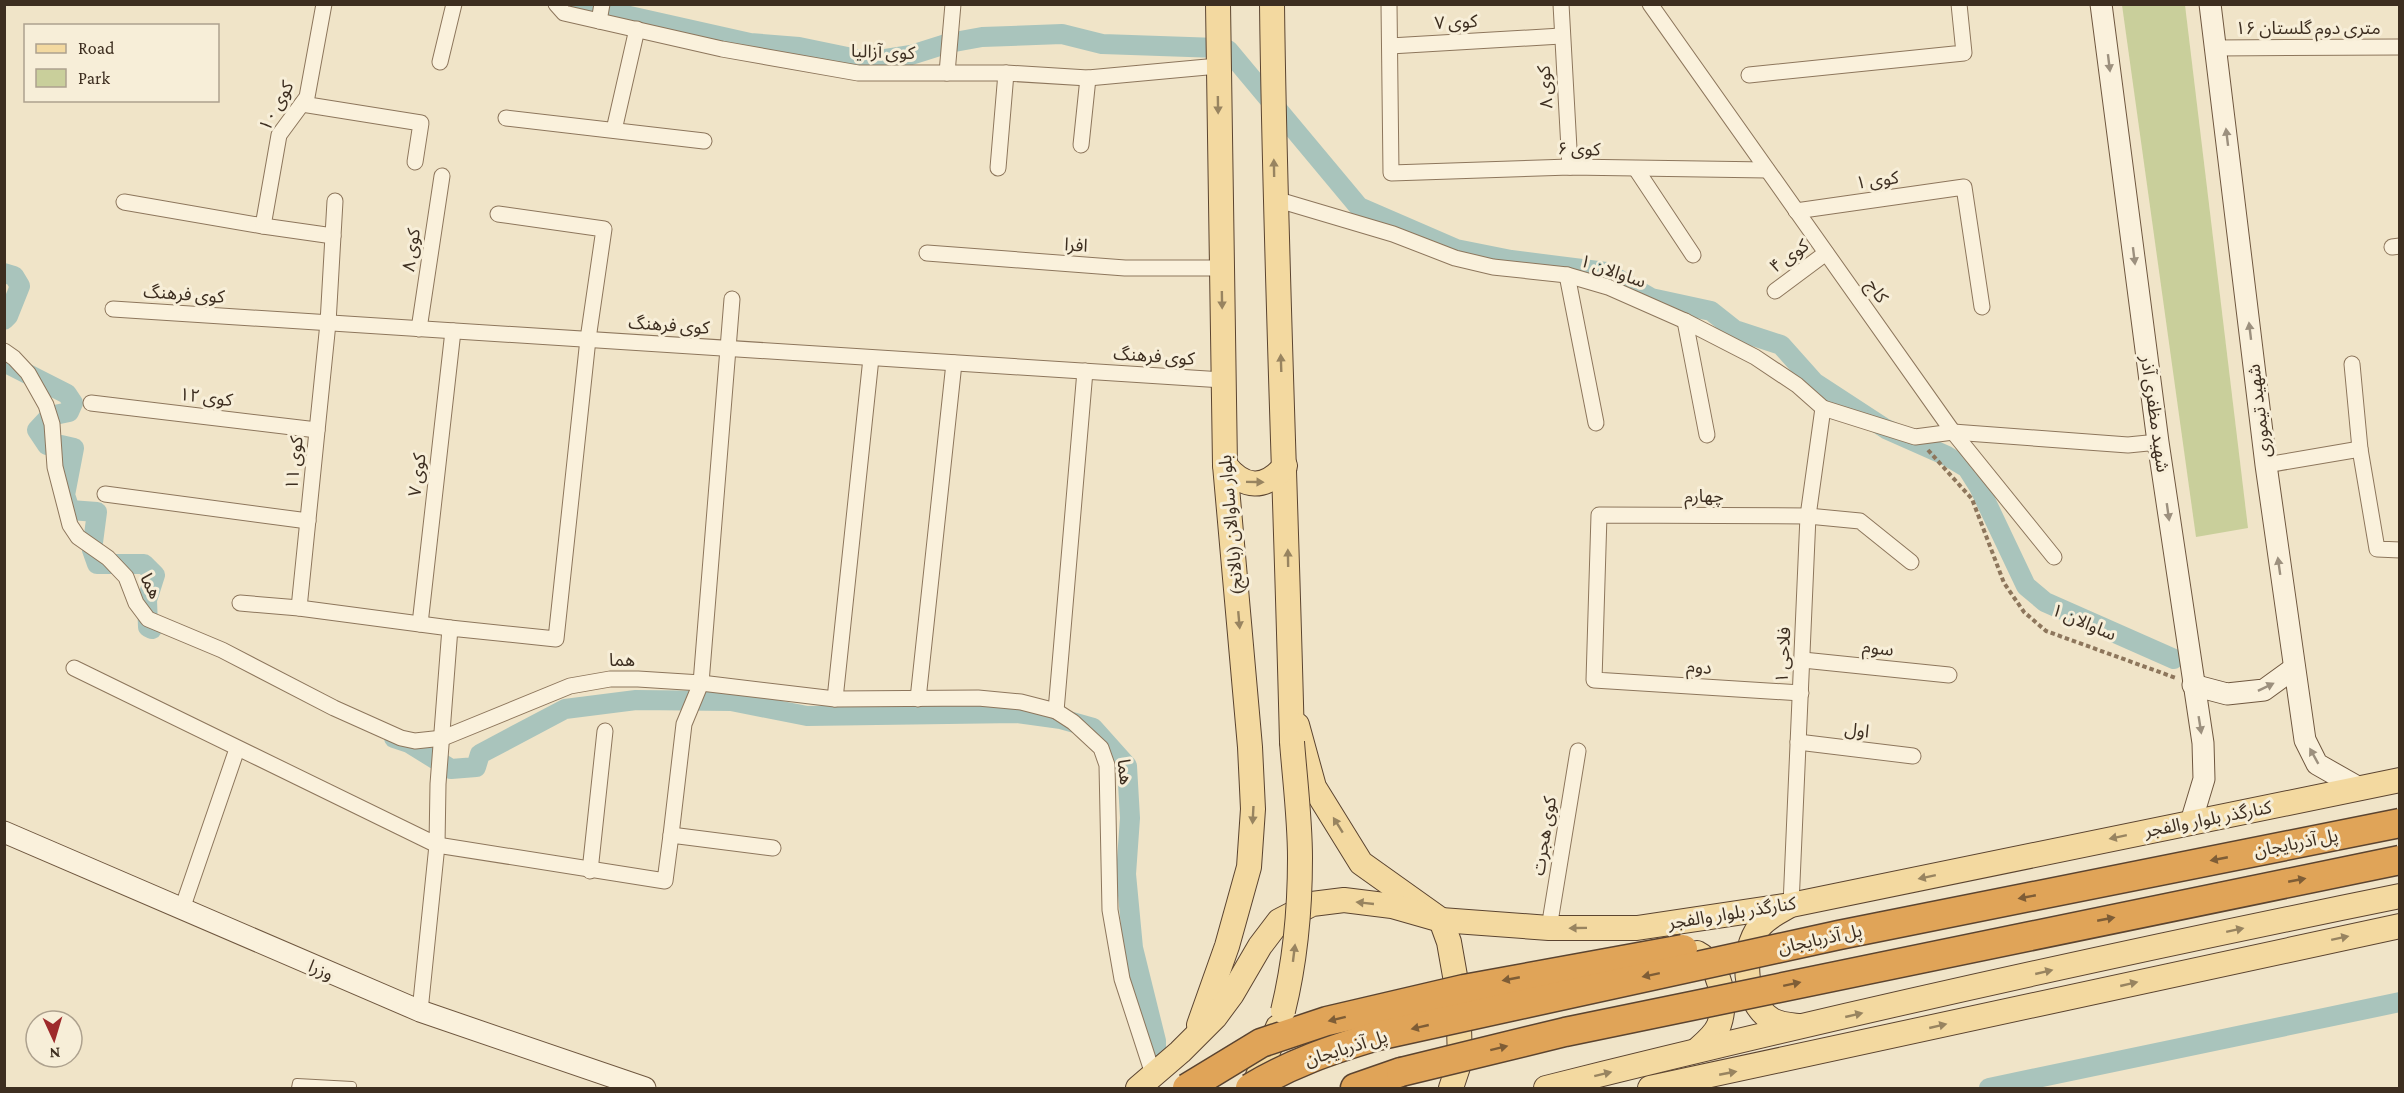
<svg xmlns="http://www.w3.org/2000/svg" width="2404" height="1093" viewBox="0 0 2404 1093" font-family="'Crimson Pro','Noto Sans Arabic',serif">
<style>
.green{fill:#c9cf9b}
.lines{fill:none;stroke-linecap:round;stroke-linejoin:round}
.canal{stroke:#a9c4bc;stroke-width:20}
.lane-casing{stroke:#8d765c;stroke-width:10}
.street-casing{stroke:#8d765c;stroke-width:17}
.secondary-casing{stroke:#6f573f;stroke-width:23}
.primary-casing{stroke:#5b4430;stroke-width:26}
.highway-casing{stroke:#5b4430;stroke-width:31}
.path{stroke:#8d765c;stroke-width:4;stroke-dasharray:4.5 3;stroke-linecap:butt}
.lane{stroke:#faf1dc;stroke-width:8}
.street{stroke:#faf1dc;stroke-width:15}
.secondary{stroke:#faf1dc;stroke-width:21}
.primary{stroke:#f3d9a0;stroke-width:24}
.highway{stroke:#e0a458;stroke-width:28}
.primary-bridge-casing{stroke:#5b4430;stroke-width:26;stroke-linecap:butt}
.highway-bridge-casing{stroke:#5b4430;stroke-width:31;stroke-linecap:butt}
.primary-bridge{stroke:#f3d9a0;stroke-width:24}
.highway-bridge{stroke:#e0a458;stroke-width:28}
.oneway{fill:#9c907e}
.oneway2{fill:#988460}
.oneway3{fill:#7e5d36}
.labels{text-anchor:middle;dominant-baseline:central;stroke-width:6;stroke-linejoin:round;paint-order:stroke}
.street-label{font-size:18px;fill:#3d2e20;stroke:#f7eed8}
</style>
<rect width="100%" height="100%" fill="#f0e4c8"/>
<path class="green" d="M2122 5H2185L2248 528 2196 537Z"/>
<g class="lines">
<g class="canal">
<path d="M576 4 750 43 799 47 857 59 879 60 911 55 949 43 982 37 1062 34 1102 44 1218 48 1228 50 1359 207 1456 249 1511 260 1606 272 1651 298 1711 311 1735 330 1781 345 1814 382 1886 429 1947 456 1967 468 1979 487 2026 586 2045 602 2174 659"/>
<path d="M4 273 14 276 20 286 8 316 4 320"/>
<path d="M4 362 67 394 73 403 69 412 50 416 37 430 47 445H61L74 448 65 495 70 510 97 512 92 550 97 564H144L155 575 147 600 148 627 152 629"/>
<path d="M394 738 409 743 451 769 476 767 480 754 565 709 636 700 731 701 807 716 1017 713 1061 719 1093 728 1127 766 1130 818 1126 874 1133 948 1156 1041V1069"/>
<path d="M1989 1088 2400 1002"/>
</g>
<defs>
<path id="lane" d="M296 1088 297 1083 352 1086 351 1088"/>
<g id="street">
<path d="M556 4 564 13 599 21 722 49 858 73H1006L1088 78 1218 66"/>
<path d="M1389 4 1391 173 1570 167 1767 170"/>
<path d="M1561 4 1570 167"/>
<path d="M1650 4 1953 432 2054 557"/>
<path d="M599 21 602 4"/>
<path d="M1390 46 1561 36"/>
<path d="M2216 48 2400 47"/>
<path d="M440 62 454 4"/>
<path d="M947 73 953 4"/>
<path d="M1749 75 1964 53 1959 4"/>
<path d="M302 104 421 123 415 162"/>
<path d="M506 118 704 141"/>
<path d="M614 130 637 29"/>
<path d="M1081 145 1088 78"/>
<path d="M998 168 1006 73"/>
<path d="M1636 169 1693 255"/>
<path d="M1275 199 1393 234 1455 258 1493 267 1567 275 1608 287 1685 321 1755 357 1797 385 1823 408 1915 437 1953 432 2128 445 2158 442"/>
<path d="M124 202 263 226 333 236"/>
<path d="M1796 211 1964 187 1982 307"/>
<path d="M263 226 279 135 307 97 324 4"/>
<path d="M2392 247 2400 246"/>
<path d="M927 253 1125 268H1222"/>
<path d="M1567 275 1596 423"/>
<path d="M1775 291 1826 253"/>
<path d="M113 309 1223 380"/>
<path d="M1685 321 1707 435"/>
<path d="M419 329 442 176"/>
<path d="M4 351 14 358 28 373 46 405 52 424 55 467 70 525 78 537 108 558 126 577 136 603 148 619 222 650 334 708 401 738 415 741 443 738 570 686 610 679H638L701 683 835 699 978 698 1021 702 1056 711 1073 722 1101 748 1107 765 1110 910 1122 979 1153 1074"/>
<path d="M2352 364 2360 449 2377 549 2400 550"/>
<path d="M91 403 317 430"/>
<path d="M2266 465 2360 449"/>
<path d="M105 494 308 521"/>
<path d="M240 603 299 608 450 628"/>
<path d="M299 608 328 323 335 201"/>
<path d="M420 624 453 331"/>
<path d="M1803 660 1949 675"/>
<path d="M74 668 437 845 438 784 450 628 556 639 588 339 604 229 498 214"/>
<path d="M1801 693 1594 680 1599 515 1808 516 1860 521 1911 562"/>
<path d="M835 699 871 358"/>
<path d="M918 699 954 363"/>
<path d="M1056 711 1085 371"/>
<path d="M1798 742 1913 756"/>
<path d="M671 835 684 724 701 683 732 299"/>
<path d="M590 871 605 731"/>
<path d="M1791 905 1808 516 1823 408"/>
<path d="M182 909 237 749"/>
<path d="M1549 928 1578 751"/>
<path d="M420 1011 437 845 665 881 671 835 773 848"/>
</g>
<g id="secondary">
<path d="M2101 4 2158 442 2203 743 2204 779 2191 822"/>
<path d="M2210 4 2266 465 2305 740 2317 764 2361 789"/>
<path d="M2193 685 2227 694 2264 690 2293 669"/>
<path d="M4 832 420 1011 645 1088"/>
</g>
<g id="primary">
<path d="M1272 4C1275 251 1286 496 1292 742"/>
<path d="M1225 465C1244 489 1265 490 1285 466"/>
<path d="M1297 725 1314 787 1361 863 1441 920 1449 942 1458 993 1460 1061 1451 1088"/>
<path d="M1787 907C1776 913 1768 917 1760 926 1740 952 1743 1002 1772 1020 1781 1025 1790 1025 1800 1026"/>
<path d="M1199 1025 1227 946 1249 867 1253 809 1250 747 1225 465 1218 4"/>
<path d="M1697 1050C1705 1043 1715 1035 1719 1025 1727 1001 1721 966 1697 953"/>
<path d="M1138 1088 1180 1052 1215 1017 1232 994 1260 946 1279 921 1312 904 1344 900 1392 906 1441 920 1549 928H1637L1791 905 2400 780"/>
<path d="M1253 1088 1278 1027"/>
<path d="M1546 1088C1829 1017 2114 954 2400 896"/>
<path d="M1650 1088 2400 926"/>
</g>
<path id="highway" d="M1355 1088 1401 1072"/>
</defs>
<use href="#lane" class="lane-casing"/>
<use href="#street" class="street-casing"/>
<use href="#secondary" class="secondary-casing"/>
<use href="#primary" class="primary-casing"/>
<use href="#highway" class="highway-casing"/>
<path class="path" d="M1928 450 1972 499 2004 583 2024 612 2046 631 2176 678"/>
<use href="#lane" class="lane"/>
<use href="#street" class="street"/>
<use href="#secondary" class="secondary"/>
<use href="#primary" class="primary"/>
<use href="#highway" class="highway"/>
<defs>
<path id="primary-bridge" d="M1283 1011C1295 962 1300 909 1300 858 1300 820 1295 781 1292 742"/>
<g id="highway-bridge">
<path d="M1401 1072 1565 1032 2400 860"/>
<path d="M1187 1088 1261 1043 1327 1021 1464 989 1683 949"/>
<path d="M1250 1088C1292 1063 1330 1050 1377 1036L1839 935 2400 823"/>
</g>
</defs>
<use href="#primary-bridge" class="primary-bridge-casing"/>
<use href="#highway-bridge" class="highway-bridge-casing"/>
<use href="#primary-bridge" class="primary-bridge"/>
<use href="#highway-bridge" class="highway-bridge"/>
</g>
<defs><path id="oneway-solid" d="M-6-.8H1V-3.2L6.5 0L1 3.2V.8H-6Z" transform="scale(1.5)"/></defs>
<g class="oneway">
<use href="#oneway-solid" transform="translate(2109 63) rotate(83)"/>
<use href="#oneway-solid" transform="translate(2227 137) rotate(-97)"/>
<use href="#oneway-solid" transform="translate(2134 256) rotate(83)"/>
<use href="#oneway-solid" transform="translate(2250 331) rotate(-97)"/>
<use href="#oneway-solid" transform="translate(2168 512) rotate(82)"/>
<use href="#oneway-solid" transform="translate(2279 566) rotate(-98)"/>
<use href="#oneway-solid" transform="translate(2266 687) rotate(-26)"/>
<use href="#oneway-solid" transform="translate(2200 725) rotate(81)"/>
<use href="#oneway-solid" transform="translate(2314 756) rotate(-119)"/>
</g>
<g class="oneway2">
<use href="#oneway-solid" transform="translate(1218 105) rotate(89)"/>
<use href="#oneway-solid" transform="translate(1274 168) rotate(-91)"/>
<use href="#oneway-solid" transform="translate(1222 300) rotate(89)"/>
<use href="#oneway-solid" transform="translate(1281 363) rotate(-92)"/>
<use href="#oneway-solid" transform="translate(1255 482) rotate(1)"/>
<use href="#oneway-solid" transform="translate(1288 558) rotate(-91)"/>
<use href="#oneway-solid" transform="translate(1239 620) rotate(85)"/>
<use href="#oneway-solid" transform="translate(1253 815) rotate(93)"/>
<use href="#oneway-solid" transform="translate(1338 825) rotate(-122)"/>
<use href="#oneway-solid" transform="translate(2118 837) rotate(168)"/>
<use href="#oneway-solid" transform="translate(1927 877) rotate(168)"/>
<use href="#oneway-solid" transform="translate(1365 903) rotate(-174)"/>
<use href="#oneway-solid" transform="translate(1578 928) rotate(179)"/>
<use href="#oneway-solid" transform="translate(2235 930) rotate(-12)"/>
<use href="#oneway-solid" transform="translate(2340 938) rotate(-12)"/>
<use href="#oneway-solid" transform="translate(1294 953) rotate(-83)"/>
<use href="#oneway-solid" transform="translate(2044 972) rotate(-13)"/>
<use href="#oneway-solid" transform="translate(2129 984) rotate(-13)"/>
<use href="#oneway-solid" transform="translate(1854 1015) rotate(-13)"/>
<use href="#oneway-solid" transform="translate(1938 1026) rotate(-13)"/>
<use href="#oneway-solid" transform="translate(1728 1073) rotate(-11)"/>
<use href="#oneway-solid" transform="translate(1603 1074) rotate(-14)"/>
</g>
<g class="oneway3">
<use href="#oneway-solid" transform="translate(2219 859) rotate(169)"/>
<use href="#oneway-solid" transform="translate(2297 880) rotate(-11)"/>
<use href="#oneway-solid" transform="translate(2027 897) rotate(169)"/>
<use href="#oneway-solid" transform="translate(2106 919) rotate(-11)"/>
<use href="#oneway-solid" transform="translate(1651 975) rotate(168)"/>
<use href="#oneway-solid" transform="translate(1511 979) rotate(169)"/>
<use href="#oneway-solid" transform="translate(1792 984) rotate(-12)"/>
<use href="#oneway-solid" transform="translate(1337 1019) rotate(166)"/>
<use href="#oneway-solid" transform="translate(1420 1027) rotate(167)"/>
<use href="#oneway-solid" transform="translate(1499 1048) rotate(-14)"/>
</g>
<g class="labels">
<g class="street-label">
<text transform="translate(1456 22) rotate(-3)">کوی ۷</text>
<text x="2308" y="28">۱۶ متری دوم گلستان</text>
<text transform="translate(883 52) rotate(2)">کوی آزالیا</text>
<text transform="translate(1545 87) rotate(-94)">کوی ۸</text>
<text transform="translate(276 106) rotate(-62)">کوی ۱۰</text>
<text transform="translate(1579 149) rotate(1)">کوی ۶</text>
<text transform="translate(1877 180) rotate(-8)">کوی ۱</text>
<text transform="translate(1076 245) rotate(4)">افرا</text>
<text transform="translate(411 250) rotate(-82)">کوی ۸</text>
<text transform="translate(1789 256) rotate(-36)">کوی ۴</text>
<text transform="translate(1613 271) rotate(19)">ساوالان ۱</text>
<text transform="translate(1877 291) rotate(55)">کاج</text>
<text transform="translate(184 294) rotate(4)">کوی فرهنگ</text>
<text transform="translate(669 325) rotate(4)">کوی فرهنگ</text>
<text transform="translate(1154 356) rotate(4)">کوی فرهنگ</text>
<text transform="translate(206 397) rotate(7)">کوی ۱۲</text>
<text transform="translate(2259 411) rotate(-97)">شهید تیموری</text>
<text transform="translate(2155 414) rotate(82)">شهید مظفری آذر</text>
<text transform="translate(294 463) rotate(-84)">کوی ۱۱</text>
<text transform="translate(417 475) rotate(-83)">کوی ۷</text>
<text x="1704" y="496">چهارم</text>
<text transform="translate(1231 525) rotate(-95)">بلوار ساوالان (بالانج)</text>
<text transform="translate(151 586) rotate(63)">هما</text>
<text transform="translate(2084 622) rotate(23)">ساوالان ۱</text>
<text transform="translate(1878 648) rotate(6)">سوم</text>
<text transform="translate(1783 655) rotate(-87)">فلاحی ۱</text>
<text x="622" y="660">هما</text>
<text transform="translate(1699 667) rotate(4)">دوم</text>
<text transform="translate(1857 730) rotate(7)">اول</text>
<text transform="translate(1125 772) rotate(83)">هما</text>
<text transform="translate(2208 819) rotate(-11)">کنارگذر بلوار والفجر</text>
<text transform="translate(1544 836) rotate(-81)">کوی هجرت</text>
<text transform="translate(2296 843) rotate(-11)">پل آذربایجان</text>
<text transform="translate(1732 913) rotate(-9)">کنارگذر بلوار والفجر</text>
<text transform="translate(1820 939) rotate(-12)">پل آذربایجان</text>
<text transform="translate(321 970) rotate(23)">وزرا</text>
<text transform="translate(1346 1048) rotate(-17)">پل آذربایجان</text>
</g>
</g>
<rect width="2404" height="1093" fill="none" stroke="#3d2e20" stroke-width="12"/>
<rect x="24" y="24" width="195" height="78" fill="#f7eed8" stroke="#ada18e" stroke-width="1.5"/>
<rect x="36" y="44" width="30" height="9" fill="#f3d9a0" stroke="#ada18e" stroke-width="1.5"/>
<text x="78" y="54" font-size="18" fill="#3d2e20">Road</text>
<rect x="36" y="69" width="30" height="18" fill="#c9cf9b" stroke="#ada18e" stroke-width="1.5"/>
<text x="78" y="84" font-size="18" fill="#3d2e20">Park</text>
<g transform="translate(54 1039) rotate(176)"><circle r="28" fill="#f7eed8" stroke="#ada18e" stroke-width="1.5"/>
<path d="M0-4.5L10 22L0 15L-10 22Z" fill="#9e2a2b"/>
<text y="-9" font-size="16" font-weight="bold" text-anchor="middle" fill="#3d2e20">N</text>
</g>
</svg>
